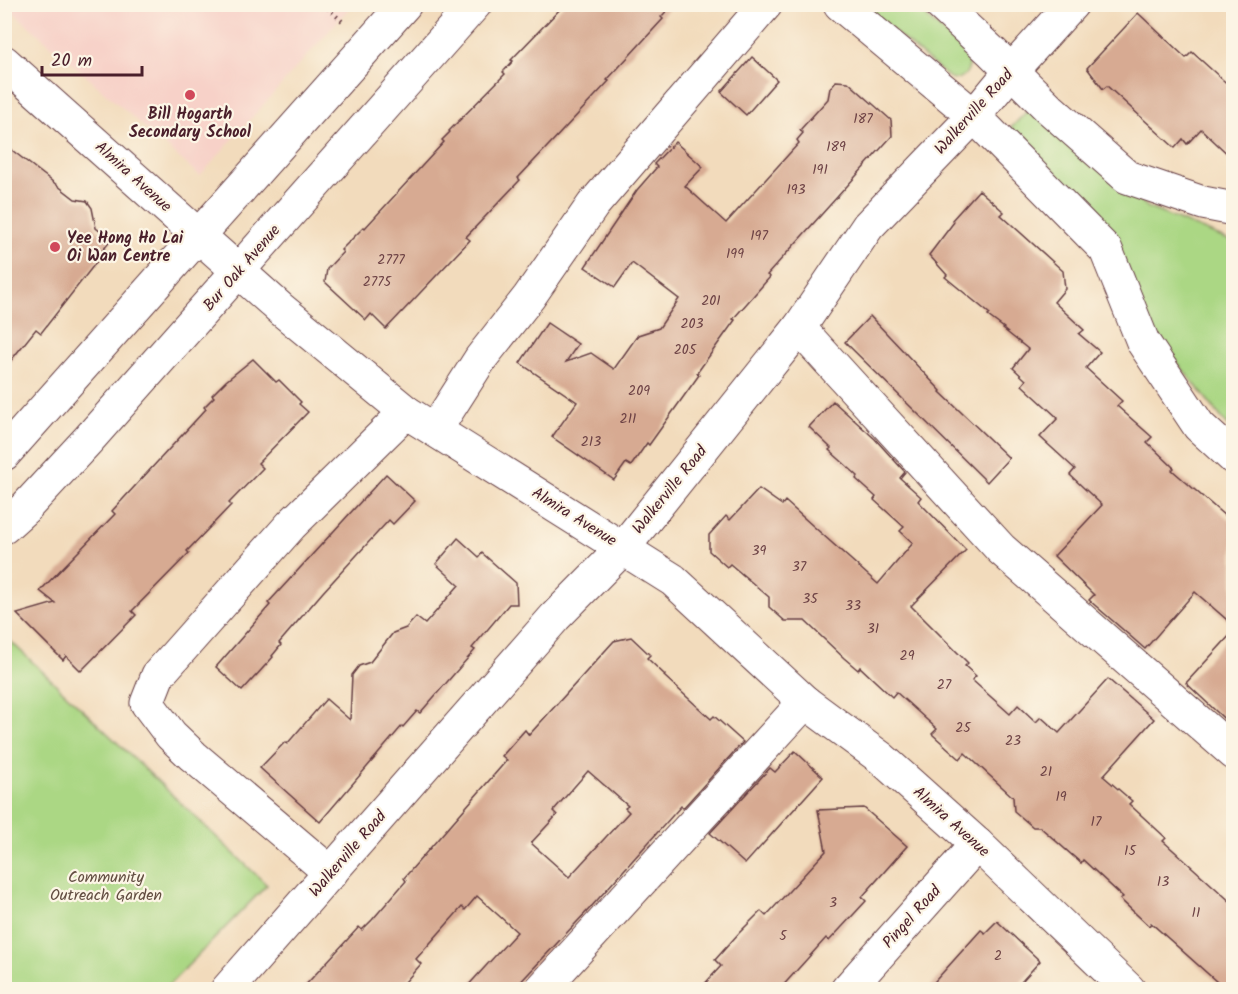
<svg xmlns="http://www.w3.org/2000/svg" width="1238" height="994" viewBox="0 0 1238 994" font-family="Kalam,sans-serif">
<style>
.built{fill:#f7d1c8}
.green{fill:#abd784;stroke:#7a7b58;stroke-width:1.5}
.building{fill:#d7aa92;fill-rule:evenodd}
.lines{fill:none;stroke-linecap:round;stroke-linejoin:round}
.minor-casing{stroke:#633b41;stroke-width:35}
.path{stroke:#633b41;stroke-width:4;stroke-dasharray:1.5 4.5;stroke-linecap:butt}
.minor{stroke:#fff;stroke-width:33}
.poi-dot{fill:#d1495b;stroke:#fcf5e5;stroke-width:2}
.labels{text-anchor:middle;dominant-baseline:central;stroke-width:4.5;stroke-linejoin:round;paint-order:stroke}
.number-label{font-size:14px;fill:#6d4245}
.street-label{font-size:16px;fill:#4a1f2b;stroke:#fcf5e5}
.poi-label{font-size:16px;font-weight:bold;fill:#4a1f2b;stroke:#fcf5e5}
.park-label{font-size:16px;fill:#624d41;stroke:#fcf5e5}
</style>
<rect width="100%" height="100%" fill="#fcf5e5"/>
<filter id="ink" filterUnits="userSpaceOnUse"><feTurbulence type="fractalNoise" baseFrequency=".0167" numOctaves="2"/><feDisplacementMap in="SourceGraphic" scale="12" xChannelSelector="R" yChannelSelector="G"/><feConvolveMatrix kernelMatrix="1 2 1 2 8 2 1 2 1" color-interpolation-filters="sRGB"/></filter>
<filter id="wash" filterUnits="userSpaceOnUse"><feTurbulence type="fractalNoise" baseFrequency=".008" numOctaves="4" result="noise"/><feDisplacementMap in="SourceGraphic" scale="24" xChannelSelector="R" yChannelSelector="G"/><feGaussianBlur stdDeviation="1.35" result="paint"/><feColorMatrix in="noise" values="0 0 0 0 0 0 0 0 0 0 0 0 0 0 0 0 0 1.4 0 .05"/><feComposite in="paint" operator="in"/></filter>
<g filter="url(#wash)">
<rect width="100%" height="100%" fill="#f2dbbc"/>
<path class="built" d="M5 5H352L200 176Z"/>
<g class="green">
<path d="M862 5H913L966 52C973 66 968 78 952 80Z"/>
<path d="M1029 109 1149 208 1233 242V432L1135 310 1109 242 1060 179 1010 129Z"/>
<path d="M4 635 267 885 165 989H5Z"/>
</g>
<g id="blocks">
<g class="building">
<path d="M565 4H673L661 17 663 19 607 80 609 81 518 178 520 180 466 237 470 240 386 329 371 314 366 320 325 282 327 269 343 252 341 250 364 227 365 228 444 142 442 140 450 132 449 131 505 74 503 72 513 61 511 60Z"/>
<path d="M1138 13 1186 58 1192 52 1233 89V159L1201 129 1187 144 1183 139 1175 148 1107 86 1103 89 1087 68Z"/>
<path d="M752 57 777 80 746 115 721 92Z"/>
<path d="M836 81 848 82 891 120 892 136 767 275 770 277 733 319 735 320 697 373 699 375 649 445 647 443 631 466 626 463 614 480 552 437 577 402 520 363 547 323 578 344 566 362 591 353 614 369 638 335 659 328 679 299 632 263 615 287 585 267 637 190 657 167 654 164 675 142 703 167 685 186 726 223 799 143 797 140 803 133 800 130 828 99 830 88Z"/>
<path d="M4 144 75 199 87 201 92 208 96 228 111 240 99 255 101 256 41 333 36 329 4 369Z"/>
<path d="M979 190 1004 212 1001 215 1063 271 1065 289 1054 302 1084 330 1079 334 1100 352 1086 368 1122 401 1117 406 1152 437 1147 442 1174 468 1172 470 1233 523V625L1195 592 1145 649 1089 600 1094 595 1054 556 1102 505 1070 475 1075 469 1040 437 1058 418 1022 385 1026 380 1013 368 1028 349 1003 329 1004 328 988 316 990 314 945 277 947 275 929 255 954 222 952 220Z"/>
<path d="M870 316 941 391 940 392 1009 458 987 482 845 342Z"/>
<path d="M253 359 276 382 279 380 301 402 299 404 308 412 258 463 263 468 229 503 231 505 187 551 189 553 132 611 136 615 81 671 66 656 63 660 17 614 55 603 40 591 115 514 112 511 206 409 204 407 214 397 212 395 226 381Z"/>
<path d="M833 401 875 439 905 472 900 478 921 497 918 501 966 550 911 606 968 663 965 666 976 676 972 680 1010 714 1018 705 1036 722 1041 717 1059 733 1108 679 1154 719 1103 776 1132 801 1129 804 1166 838 1163 841 1233 904V990H1226L1151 923 1149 926 1120 899 1123 897 1083 860 1081 863 1040 827H1033L1014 811 1013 797 965 753 960 759 932 734 937 729 896 692 892 697 860 667 858 670 844 658 805 621H785L769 607V597L730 564 727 567 709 551V535L726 516 730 520 759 489 782 505 785 501 878 584 913 543 900 531 904 527 874 500 876 497 856 479 858 476 829 450 831 448 809 427Z"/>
<path d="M386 474 415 501 393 524 389 520 323 592 279 643 281 645 272 656 273 657 242 691 216 667 270 605 268 603Z"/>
<path d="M458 538 479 557 482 553 516 583 517 604H509L472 648 475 650 420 713 417 711 403 727 402 726 320 822 260 768 285 742 287 744 326 699 350 720 352 675 359 666 370 662 393 633 406 628 416 617 425 624 459 585 436 564Z"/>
<path d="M1233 632V727L1186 683Z"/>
<path d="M631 637 650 655 647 658 665 675 664 676 711 719 714 716 743 742 683 808 681 806 591 907 513 990H464L517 932 477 896 465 910 462 907 416 959 421 964 398 990H301L359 927 362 930 372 920 406 881 404 878 507 760 502 756 525 730 529 735 614 641ZM588 771 628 806 625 808 629 812 569 877 531 843 557 815 553 811Z"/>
<path d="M795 751 823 777 745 864 710 833 770 768 775 772Z"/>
<path d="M864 808 907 846 862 897 866 901 829 941 826 938 779 990H699L721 966 715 960 739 933 761 911 766 916 826 851 818 810Z"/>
<path d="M997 921 1040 961 1014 990H927L981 930 985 933Z"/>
</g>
</g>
</g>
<g filter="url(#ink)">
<use href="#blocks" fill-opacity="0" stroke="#633b41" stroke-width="1.5"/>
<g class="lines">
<defs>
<g id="minor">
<path d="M840 4 974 116 1106 250 1143 342 1199 426 1234 458"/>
<path d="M940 4 992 52 1050 109 1127 177 1203 203 1234 209"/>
<path d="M4 62 282 310 406 412 673 580 805 702 881 758 977 844 1129 990"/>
<path d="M799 328 1001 549 1234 753"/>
<path d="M435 430 481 358 529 297 593 205 766 4"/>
<path d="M4 454 405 4"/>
<path d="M4 527 25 508 88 440 475 4"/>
<path d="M331 873 193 756 171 735 147 703 158 675 291 525 406 412"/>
<path d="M227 990 555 617 623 548 799 328 868 226 974 116 1012 70 1072 4"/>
<path d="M541 990 805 702"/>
<path d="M847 990 977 844"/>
</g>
</defs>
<use href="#minor" class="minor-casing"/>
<path class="path" d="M323 4 342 21"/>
<use href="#minor" class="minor"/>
</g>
</g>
<g class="poi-dot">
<circle cx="190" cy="95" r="6"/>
<circle cx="55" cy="247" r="6"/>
</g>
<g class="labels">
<g class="number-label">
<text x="863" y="119">187</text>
<text x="836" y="147">189</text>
<text x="820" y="170">191</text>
<text x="796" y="190">193</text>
<text x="759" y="236">197</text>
<text x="735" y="254">199</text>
<text x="391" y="260">2777</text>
<text x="377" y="282">2775</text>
<text x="711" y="301">201</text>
<text x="692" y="324">203</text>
<text x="685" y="350">205</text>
<text x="639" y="391">209</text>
<text x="628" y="419">211</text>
<text x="591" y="442">213</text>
<text x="759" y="551">39</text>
<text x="799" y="567">37</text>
<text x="810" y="599">35</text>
<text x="853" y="606">33</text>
<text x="873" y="629">31</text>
<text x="907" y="656">29</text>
<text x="944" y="685">27</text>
<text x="963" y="728">25</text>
<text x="1013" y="741">23</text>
<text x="1046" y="772">21</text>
<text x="1061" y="797">19</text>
<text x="1096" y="822">17</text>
<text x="1130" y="851">15</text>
<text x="1163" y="882">13</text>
<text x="833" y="903">3</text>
<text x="1196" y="913">11</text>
<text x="783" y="936">5</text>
<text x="998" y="956">2</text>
</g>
<g class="street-label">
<text transform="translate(974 112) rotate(-48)">Walkerville Road</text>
<text transform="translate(133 177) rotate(42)">Almira Avenue</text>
<text transform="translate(242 268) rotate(-49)">Bur Oak Avenue</text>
<text transform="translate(670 490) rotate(-51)">Walkerville Road</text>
<text transform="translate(574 517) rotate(32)">Almira Avenue</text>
<text transform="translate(951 822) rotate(42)">Almira Avenue</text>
<text transform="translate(348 854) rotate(-49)">Walkerville Road</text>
<text transform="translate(912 917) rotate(-48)">Pingel Road</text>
</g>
<g class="poi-label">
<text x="190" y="114">Bill Hogarth<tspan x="190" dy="18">Secondary School</tspan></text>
<text x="67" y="238" text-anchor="start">Yee Hong Ho Lai<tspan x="67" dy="18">Oi Wan Centre</tspan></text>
</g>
<g class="park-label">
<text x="106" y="877">Community<tspan x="106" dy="18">Outreach Garden</tspan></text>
</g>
</g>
<rect width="1238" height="994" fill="none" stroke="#fcf5e5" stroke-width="24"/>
<path d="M42 66v9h100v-9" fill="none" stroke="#4a1f2b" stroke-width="3"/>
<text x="51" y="66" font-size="18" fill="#4a1f2b" stroke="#fcf5e5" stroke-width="4.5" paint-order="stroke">20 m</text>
</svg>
